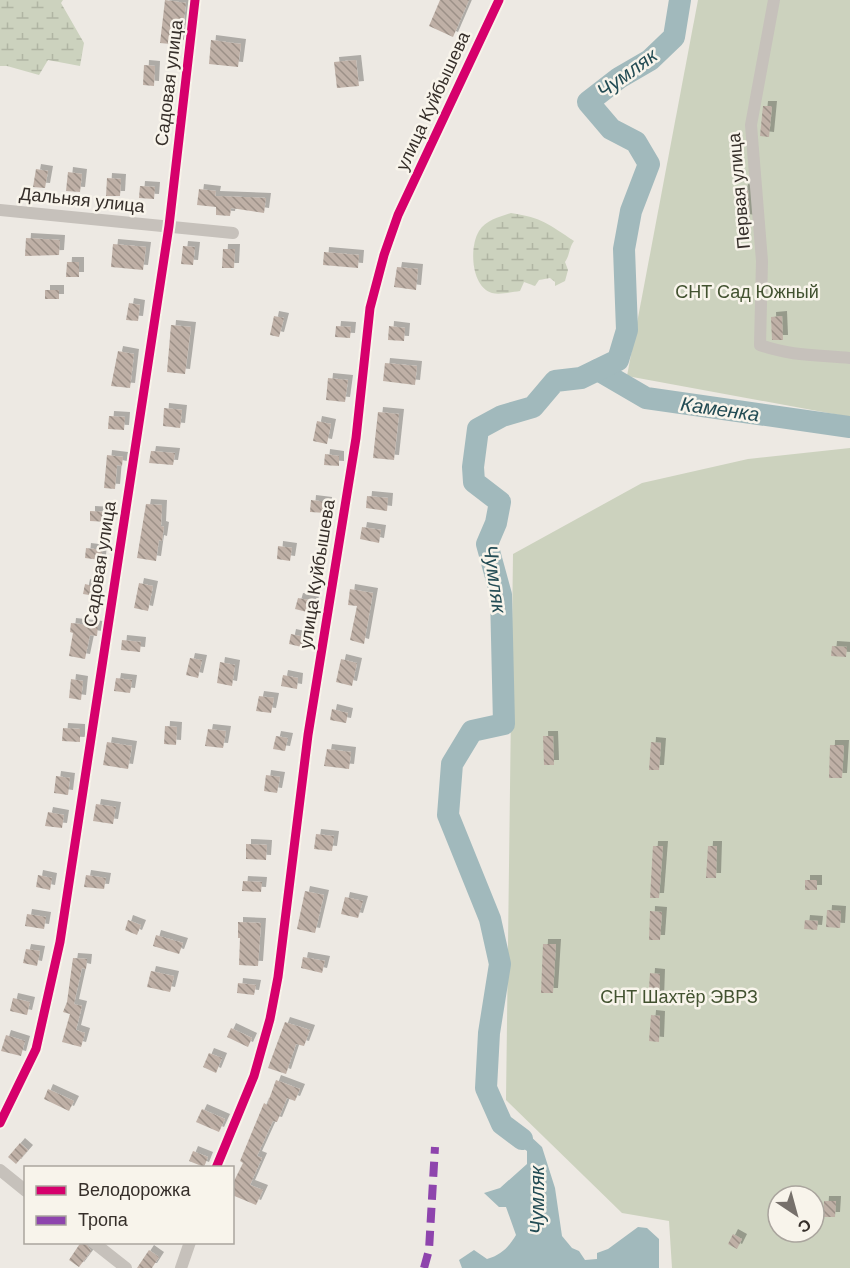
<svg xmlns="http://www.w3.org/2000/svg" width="850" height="1268" viewBox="0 0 850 1268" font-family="'DM Sans',sans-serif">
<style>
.wetland{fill:url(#wetland-marsh)}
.garden{fill:#ccd2be;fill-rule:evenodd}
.water{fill:#a1b9bc}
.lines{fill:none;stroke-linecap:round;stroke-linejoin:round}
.river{stroke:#a1b9bc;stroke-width:22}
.building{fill:url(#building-back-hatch);filter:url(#shadow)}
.street{stroke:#c6c1bb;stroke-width:12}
.quiet{stroke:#8e44ad;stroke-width:8;stroke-dasharray:15 8;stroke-linecap:butt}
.cycleway-casing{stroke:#f8f4eb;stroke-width:13}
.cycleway{stroke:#d6006c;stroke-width:9}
.labels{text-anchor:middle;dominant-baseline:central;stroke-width:5;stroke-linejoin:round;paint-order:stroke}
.street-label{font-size:18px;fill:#362f2a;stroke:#f8f4eb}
.park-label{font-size:18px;fill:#425230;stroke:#f8f4eb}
.water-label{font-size:20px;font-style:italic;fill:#234c54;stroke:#f8f4eb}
</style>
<defs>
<pattern id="wetland-marsh" width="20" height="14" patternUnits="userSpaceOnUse" patternTransform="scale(1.5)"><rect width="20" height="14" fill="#ccd2be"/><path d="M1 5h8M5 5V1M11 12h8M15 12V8" fill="none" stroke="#b0b5a3"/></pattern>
<pattern id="building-back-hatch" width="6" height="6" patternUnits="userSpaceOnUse" patternTransform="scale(1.5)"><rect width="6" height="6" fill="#bfb0a6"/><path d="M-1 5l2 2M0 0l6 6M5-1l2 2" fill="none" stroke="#9c9087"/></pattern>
<filter id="shadow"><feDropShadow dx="5" dy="-5" stdDeviation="0" flood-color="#0004"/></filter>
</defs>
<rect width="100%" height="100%" fill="#ede9e3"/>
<g class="wetland">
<path d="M0 0H63L61 3 84 43 80 66 48 60 39 75 7 66H0Z"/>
<path d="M511 213C543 218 548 224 574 241 569 247 570 255 565 262L568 270 565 281 555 286V282L550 278 539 280 535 286 524 282 520 291C512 292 500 295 492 293 471 287 469 247 479 231 486 220 499 217 511 213Z"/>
</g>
<g class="garden">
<path d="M698 0H850V417L627 376Z"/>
<path d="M850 448V1268H672L669 1221 622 1213 506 1100 513 554 642 483 748 459ZM778 1196H814V1232H778Z"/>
</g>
<path class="water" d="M505 1119 515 1122 542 1147 555 1188 562 1236 572 1248 579 1251 585 1260 597 1259V1253L608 1249 638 1227 647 1228 659 1239V1268H462L459 1260 474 1250 487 1259C501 1255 508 1248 516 1235L506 1207H499L484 1193 500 1188 527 1164V1151C512 1140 504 1139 492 1124Z"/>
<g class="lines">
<g class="river">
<path d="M598 370 646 398 850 427"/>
<path d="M522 1139 502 1124 486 1088 489 1033 500 964 490 919 448 815 452 764 472 731 504 724 501 595 487 544 496 523 500 502 474 482 473 467 478 429 502 416 533 407 555 381 581 378 618 360 627 330 624 249 631 211 649 164 636 142 611 129 588 102 619 78 650 60 674 37 680 0"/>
</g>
</g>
<g class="building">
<path d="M165 0 186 3 181 45 160 43Z"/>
<path d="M440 0H469L453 37 429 26Z"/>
<path d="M211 40 241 44 238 67 209 64Z"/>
<path d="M356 60 359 86 337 88 334 62Z"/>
<path d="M144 65 155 66 154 86 143 85Z"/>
<path d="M763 106H772L769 137 760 136Z"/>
<path d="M36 169 48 171 45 188 33 187Z"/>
<path d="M68 172 82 174 80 192 66 191Z"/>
<path d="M107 178 121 179 120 196H106Z"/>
<path d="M140 186 155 187 154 199 139 198Z"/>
<path d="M199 189 216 191 215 196 266 198 264 213 231 208 230 216 216 215V207L197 205Z"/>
<path d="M743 189 748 190 750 220 738 218Z"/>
<path d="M26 238 60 240 59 255 25 256Z"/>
<path d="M113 244 146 247 143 270 111 267Z"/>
<path d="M183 246 195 247 193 265 181 264Z"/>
<path d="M223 249H235L234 268H222Z"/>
<path d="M324 252 359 255 358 268 323 265Z"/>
<path d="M67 262H79V277H66Z"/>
<path d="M397 267 418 269 416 290 394 287Z"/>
<rect x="45" y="290" width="14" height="9"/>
<path d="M129 303 140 305 138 321 126 320Z"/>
<path d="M274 316 284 318 279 337 270 335Z"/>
<path d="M782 316 783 340H772L771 317Z"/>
<path d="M171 325 191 327 185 374 167 372Z"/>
<path d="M336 326 351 327 350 338 335 337Z"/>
<path d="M389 326 405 328 404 341 388 340Z"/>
<path d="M118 351 134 354 130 388 111 386Z"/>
<path d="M385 363 417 366 415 385 383 381Z"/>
<path d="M328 378 348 380 345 402 326 400Z"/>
<path d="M164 408 182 410 180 428 163 426Z"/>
<path d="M378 412 399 414 394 460 373 458Z"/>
<path d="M109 416 125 417 124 430 108 429Z"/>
<path d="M317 421 331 424 327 444 313 441Z"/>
<path d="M151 451 175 453 173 465 149 463Z"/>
<path d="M325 454 339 456V466L324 465Z"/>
<path d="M107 455 123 457 122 466 117 465 115 489 104 488Z"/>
<path d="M367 496 388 498 387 511 366 508Z"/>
<path d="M311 500 327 502 326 513 310 512Z"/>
<path d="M146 504 162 505 161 526 164 527 162 541 159 540 156 561 137 558Z"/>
<path d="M90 511 108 512V522L90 521Z"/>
<path d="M362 527 381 530 379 543 360 539Z"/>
<path d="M278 546 292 548 290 561 277 559Z"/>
<path d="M86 548 102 550 101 560 85 558Z"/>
<path d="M139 583 153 586 148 611 134 608Z"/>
<path d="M85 584 97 587 95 596 83 594Z"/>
<path d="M350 589 373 593 364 644 350 640 357 606 348 605Z"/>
<path d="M298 598 314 601 311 613 295 609Z"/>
<path d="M71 623 98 626 97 636 90 635 85 659 69 656 73 633 70 632Z"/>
<path d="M291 634 308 638 306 648 289 644Z"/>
<path d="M122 640 141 642 140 652 121 650Z"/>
<path d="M832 646 847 647 846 657 831 656Z"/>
<path d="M190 658 202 660 198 678 186 675Z"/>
<path d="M341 659 357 663 352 686 336 682Z"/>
<path d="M220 662 235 665 232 686 217 683Z"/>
<path d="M283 675 298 678 297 689 281 686Z"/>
<path d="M116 678 132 680 130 693 114 691Z"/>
<path d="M71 679 83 681 81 700 69 698Z"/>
<path d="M259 696 274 698 271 713 256 711Z"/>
<path d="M332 709 348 713 346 723 330 720Z"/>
<path d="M165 726 177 727 176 745 164 744Z"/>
<path d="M63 728 80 729V742L62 741Z"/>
<path d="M208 729 226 731 223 748 205 746Z"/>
<path d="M276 736 288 738 285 751 273 749Z"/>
<path d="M543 736H553L554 765H544Z"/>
<path d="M107 742 132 746 128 769 103 765Z"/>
<path d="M651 742 661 743 659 770H649Z"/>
<path d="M830 745H844L842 778H829Z"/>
<path d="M327 749 351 752 349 769 324 766Z"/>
<path d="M266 775 280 777 277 793 264 791Z"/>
<path d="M56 776 70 778 68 795 54 793Z"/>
<path d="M96 804 116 807 113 824 93 821Z"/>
<path d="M48 812 64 815 62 828 45 826Z"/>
<path d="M316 834 334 836 332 851 314 849Z"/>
<path d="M246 844 267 845 266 860 246 859Z"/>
<path d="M653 846H663L659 898H650Z"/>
<path d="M708 846H717L716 878H706Z"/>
<path d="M38 875 52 878 50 890 36 887Z"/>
<path d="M86 875 106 878 104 889 84 887Z"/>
<rect x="805" y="880" width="12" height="10"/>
<path d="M243 881 262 882 261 892 242 891Z"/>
<path d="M305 891 324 895 315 933 297 929Z"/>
<path d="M345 897 363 901 358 918 341 914Z"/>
<path d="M827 910 841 911 840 928 826 927Z"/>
<path d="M650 911 662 912 660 940H649Z"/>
<path d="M27 914 46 917 44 929 25 926Z"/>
<path d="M128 920 141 925 137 935 125 930Z"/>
<path d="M805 920 818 921 817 930 804 929Z"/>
<path d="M238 922 261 923 258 966 239 965 240 938H238Z"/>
<path d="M156 935 183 943 179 954 153 946Z"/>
<path d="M543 944H556L553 993H541Z"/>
<path d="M26 949 40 951 37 966 23 963Z"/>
<path d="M303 957 325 961 322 973 301 968Z"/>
<path d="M73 958 87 959 86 969 82 968 74 1004 82 1006 76 1030 85 1033 81 1047 62 1042 70 1014 63 1012 67 1002Z"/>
<path d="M151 971 174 976 170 992 147 987Z"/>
<path d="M650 973 660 974 659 1003 648 1002Z"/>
<path d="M238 983 256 985 254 995 237 993Z"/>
<path d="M13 998 30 1002 27 1015 10 1011Z"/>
<path d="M651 1015 660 1016 659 1042 649 1041Z"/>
<path d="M285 1022 310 1030 304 1046 296 1044 286 1074 268 1068Z"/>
<path d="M231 1028 252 1038 248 1047 227 1037Z"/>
<path d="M6 1035 25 1041 21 1056 1 1051Z"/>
<path d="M209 1053 222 1058 216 1073 203 1067Z"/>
<path d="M276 1080 300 1089 295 1101 287 1098 277 1122 273 1121 257 1156 262 1158 250 1185 263 1190 256 1205 232 1195V1185L243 1163 240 1161 264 1103 267 1105Z"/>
<path d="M48 1089 74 1101 69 1111 44 1099Z"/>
<path d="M202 1109 225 1119 219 1132 196 1122Z"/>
<path d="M20 1143 28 1150 16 1164 8 1157Z"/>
<path d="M193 1151 208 1157 204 1167 189 1161Z"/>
<path d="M824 1201H836L835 1217H823Z"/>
<path d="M733 1234 742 1239 737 1249 728 1244Z"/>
<path d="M81 1242H85L91 1251 79 1267 69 1260Z"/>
<path d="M149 1250 159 1257 152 1268H137Z"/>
</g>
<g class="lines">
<g class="street">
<path d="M774 0 751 125 762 261 760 345C790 356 819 355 850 358"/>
<path d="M0 210 233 233"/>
<path d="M0 1123 36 1049 60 942 169 226 195 0"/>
<path d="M216 1168 254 1076 270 1019 278 977 308 735 356 438 370 308 384 255 398 215 499 0"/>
<path d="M0 1170 26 1191"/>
<path d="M93 1242 126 1268"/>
<path d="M181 1268 190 1242"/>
</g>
<path class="quiet" d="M424 1268 429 1250 435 1147"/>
<defs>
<g id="cycleway">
<path d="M0 1123 36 1049 60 942 169 226 195 0"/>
<path d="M216 1168 254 1076 270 1019 278 977 308 735 356 438 370 308 384 255 398 215 499 0"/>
</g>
</defs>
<use href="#cycleway" class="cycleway-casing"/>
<use href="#cycleway" class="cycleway"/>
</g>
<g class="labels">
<g class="street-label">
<text transform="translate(169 83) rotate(-83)">Садовая улица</text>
<text transform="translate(433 101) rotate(-65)">улица Куйбышева</text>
<text transform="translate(739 191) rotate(-95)">Первая улица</text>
<text transform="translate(82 200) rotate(6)">Дальняя улица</text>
<text transform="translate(100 564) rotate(-81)">Садовая улица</text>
<text transform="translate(317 574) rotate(-81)">улица Куйбышева</text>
</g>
<g class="park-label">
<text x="747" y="292">СНТ Сад Южный</text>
<text x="679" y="997">СНТ Шахтёр ЭВРЗ</text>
</g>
<g class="water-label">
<text transform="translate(627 73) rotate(-36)">Чумляк</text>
<text transform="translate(720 409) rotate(8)">Каменка</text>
<text transform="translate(495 579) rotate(82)">Чумляк</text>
<text transform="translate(537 1200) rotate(-90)">Чумляк</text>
</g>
</g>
<rect x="24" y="1166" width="210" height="78" fill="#f8f4eb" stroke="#aaa59e" stroke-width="1.5"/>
<rect x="36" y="1186" width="30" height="9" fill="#d6006c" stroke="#aaa59e" stroke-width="1.5"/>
<text x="78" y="1196" font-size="18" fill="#362f2a">Велодорожка</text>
<rect x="36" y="1216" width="30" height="9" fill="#8e44ad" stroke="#aaa59e" stroke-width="1.5"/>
<text x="78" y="1226" font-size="18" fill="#362f2a">Тропа</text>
<g transform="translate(796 1214) rotate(144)"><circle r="28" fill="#f8f4eb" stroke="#aaa59e" stroke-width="1.5"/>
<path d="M0-4.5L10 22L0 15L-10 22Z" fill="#76706b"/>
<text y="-9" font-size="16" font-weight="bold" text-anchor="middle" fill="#362f2a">С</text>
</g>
</svg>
